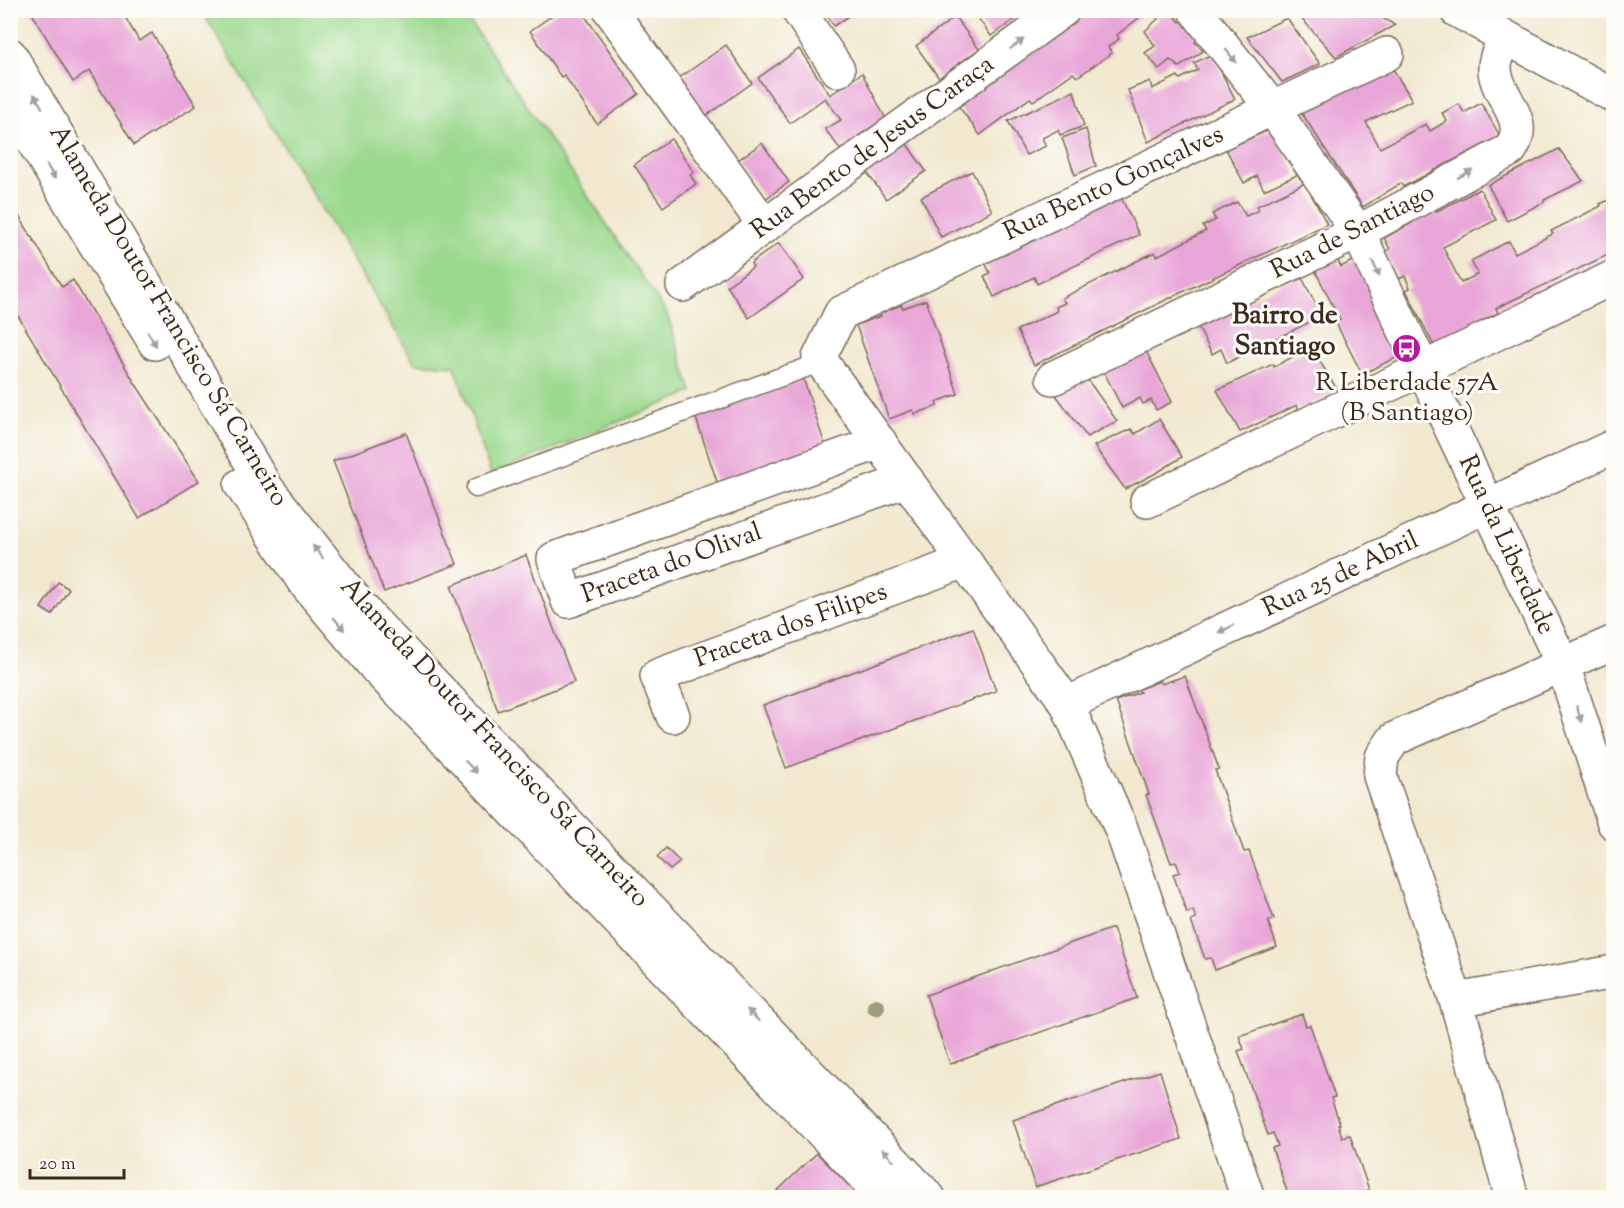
<svg xmlns="http://www.w3.org/2000/svg" width="1624" height="1208" viewBox="0 0 1624 1208" font-family="'Sorts Mill Goudy',serif">
<style>
.green{fill:#9bd98e;stroke:#6b8256;stroke-width:1.5}
.building{fill:#e8a5d7}
.lines{fill:none;stroke-linecap:round;stroke-linejoin:round}
.lane-casing{stroke:#7b6c5c;stroke-width:21}
.street-casing{stroke:#7b6c5c;stroke-width:36}
.secondary-casing{stroke:#7b6c5c;stroke-width:36}
.lane{stroke:#fff;stroke-width:18}
.street{stroke:#fff;stroke-width:33}
.secondary{stroke:#fff;stroke-width:33}
.tree{fill:#9d9d80}
.oneway{fill:#a79f9a}
.labels{text-anchor:middle;dominant-baseline:central;stroke-width:6;stroke-linejoin:round;paint-order:stroke}
.street-label{font-size:26px;fill:#3b2a1e;stroke:#fdfcf7}
.poi-label{font-size:26px;fill:#3b2a1e;stroke:#fdfcf7}
.neighbourhood-label{font-size:27px;font-weight:bold;fill:#3b2a1e;stroke:#fdfcf7}
</style>
<rect width="100%" height="100%" fill="#fdfcf7"/>
<filter id="ink" filterUnits="userSpaceOnUse"><feTurbulence type="fractalNoise" baseFrequency=".0167" numOctaves="2"/><feDisplacementMap in="SourceGraphic" scale="12" xChannelSelector="R" yChannelSelector="G"/><feConvolveMatrix kernelMatrix="1 2 1 2 8 2 1 2 1" color-interpolation-filters="sRGB"/></filter>
<filter id="wash" filterUnits="userSpaceOnUse"><feTurbulence type="fractalNoise" baseFrequency=".008" numOctaves="4" result="noise"/><feDisplacementMap in="SourceGraphic" scale="24" xChannelSelector="R" yChannelSelector="G"/><feGaussianBlur stdDeviation="1.35" result="paint"/><feColorMatrix in="noise" values="0 0 0 0 0 0 0 0 0 0 0 0 0 0 0 0 0 1.4 0 .05"/><feComposite in="paint" operator="in"/></filter>
<g filter="url(#wash)">
<rect width="100%" height="100%" fill="#f1e8cf"/>
<path class="green" d="M202 11H463L667 314 692 392 491 474 455 366 415 363Z"/>
<g id="blocks">
<g class="building">
<path d="M30 10H121L139 41 152 33 196 106 134 145 89 71 73 82Z"/>
<path d="M560 10H581L639 94 597 124 564 75 561 77 530 31Z"/>
<path d="M823 10H857L834 26Z"/>
<path d="M972 10H1018L1021 15 991 36Z"/>
<path d="M1082 10H1149L1117 35 1119 39 1108 47 1112 53 1077 77 1073 73 1033 101 1030 98 980 135 954 100Z"/>
<path d="M1151 10H1173L1171 12 1180 22 1185 18 1201 37 1195 42 1203 51 1179 67 1170 60 1159 69 1145 53 1155 46 1145 31 1158 19Z"/>
<path d="M1294 10H1368L1395 25 1336 57Z"/>
<path d="M955 17 979 49 939 78 916 46Z"/>
<path d="M1287 18 1320 64 1282 82 1247 37Z"/>
<path d="M726 45 752 83 703 118 678 79Z"/>
<path d="M799 49 830 95 862 73 887 121 875 130 872 127 858 136 861 140 849 148 846 145 840 149 825 129 841 120 825 98 790 123 758 78Z"/>
<path d="M1212 54 1235 99 1148 142 1128 90 1150 81 1152 89 1178 76 1180 79 1198 70 1194 63Z"/>
<path d="M1391 66 1412 100 1366 122 1380 148 1426 124 1430 131 1447 121 1442 113 1459 104 1464 113 1481 103 1500 136 1403 187 1401 183 1363 207 1301 112Z"/>
<path d="M1074 91 1084 126 1060 135 1058 130 1042 138 1046 146 1026 155 1008 121Z"/>
<path d="M1086 129 1096 166 1075 175 1062 138Z"/>
<path d="M1271 129 1297 175 1264 190 1257 176 1244 183 1226 149Z"/>
<path d="M901 136 926 171 886 199 861 164Z"/>
<path d="M671 139 694 172 690 175 696 184 663 207 634 165Z"/>
<path d="M762 143 789 182 765 199 738 160Z"/>
<path d="M1559 149 1583 181 1544 200V202L1507 221 1488 185Z"/>
<path d="M972 171 992 211 941 237 921 197Z"/>
<path d="M1305 183 1327 224 1176 295 1034 365 1017 330 1057 311 1056 307 1065 303 1062 298 1155 252 1157 256 1206 231 1203 226 1216 220 1212 214 1237 202 1246 216 1259 210 1257 206Z"/>
<path d="M1480 189 1496 220 1443 247 1461 283 1478 274 1471 261 1509 241 1515 253 1553 234 1551 231 1601 206 1600 204 1614 198V252L1496 308 1498 313 1434 346 1406 290 1410 288 1405 276 1399 279 1385 252 1390 249 1384 238 1412 223 1410 219 1435 206 1437 211Z"/>
<path d="M1119 193 1139 235 1037 284 1034 277 994 297 984 276 990 273 983 258Z"/>
<path d="M10 201 62 287 73 280 133 380 199 481 139 518 17 314 10 318Z"/>
<path d="M779 243 804 279 749 318 727 286 753 267 751 263Z"/>
<path d="M1337 259 1341 267 1354 260 1402 355 1362 374 1336 323 1340 320 1315 270Z"/>
<path d="M1300 274 1322 316 1227 363 1221 349 1212 354 1198 327Z"/>
<path d="M926 300 958 394 936 402 937 406 915 414 913 410 889 419 856 325 881 316 880 313 901 305 903 308Z"/>
<path d="M1311 347 1338 391 1299 410 1297 405 1240 432 1217 390 1273 364 1274 367Z"/>
<path d="M1145 349 1172 402 1156 410 1151 400 1143 404 1140 398 1122 408 1101 366Z"/>
<path d="M803 378 827 451 719 488 695 415Z"/>
<path d="M1087 379 1117 421 1087 437 1056 395Z"/>
<path d="M1159 419 1182 457 1158 472 1125 489 1094 446 1131 429 1135 434Z"/>
<path d="M406 433 457 564 384 592 333 461Z"/>
<path d="M526 555 574 682 498 711 451 586Z"/>
<path d="M58 582 69 589 52 615 41 608Z"/>
<path d="M973 628 996 691 786 768 763 705Z"/>
<path d="M1185 676 1219 769 1215 770 1244 852 1249 851 1274 919 1268 921 1277 947 1215 970 1211 958 1205 959 1191 921 1196 919 1193 910 1187 913 1173 874 1180 872 1176 862 1171 863 1146 795 1149 794 1116 701 1140 692 1139 689 1160 681 1161 684Z"/>
<path d="M666 848 680 862 670 870 657 857Z"/>
<path d="M1113 928 1137 998 950 1064 926 995Z"/>
<path d="M1302 1014 1306 1026 1310 1025 1335 1097 1331 1098 1340 1124H1338L1342 1137 1350 1135 1369 1190 1364 1192 1366 1197H1289L1272 1148 1278 1146 1273 1133 1268 1135 1238 1051 1244 1049 1239 1036Z"/>
<path d="M1160 1071 1181 1139 1035 1187 1013 1120Z"/>
<path d="M817 1153 860 1197H771Z"/>
</g>
</g>
</g>
<g filter="url(#ink)">
<use href="#blocks" fill-opacity="0" stroke="#7b6c5c" stroke-width="1.5"/>
<g class="lines">
<defs>
<path id="lane" d="M476 488 822 362"/>
<g id="street">
<path d="M610 10 765 226"/>
<path d="M798 10 838 70"/>
<path d="M1195 10 1273 109 1358 232 1563 665 1614 823"/>
<path d="M10 55 265 486 369 617 929 1198"/>
<path d="M10 103 155 343"/>
<path d="M683 285 1063 10"/>
<path d="M1053 378 1358 232 1510 150C1532 119 1497 99 1495 70 1494 59 1501 48 1505 38"/>
<path d="M880 442 554 559 568 601 907 480"/>
<path d="M241 485 304 582 377 669 885 1198"/>
<path d="M1147 501 1614 277"/>
<path d="M1067 704 1614 446"/>
<path d="M673 716 657 676 965 561"/>
<path d="M1456 1000 1614 972"/>
<path d="M1248 1198 1122 831 1067 704 819 358 841 313 1387 54"/>
<path d="M1512 1198 1456 1000 1380 776 1382 757 1394 739 1614 642"/>
</g>
<path id="secondary" d="M1456 10 1614 96"/>
</defs>
<use href="#lane" class="lane-casing"/>
<use href="#street" class="street-casing"/>
<use href="#secondary" class="secondary-casing"/>
<use href="#lane" class="lane"/>
<use href="#street" class="street"/>
<use href="#secondary" class="secondary"/>
</g>
<circle class="tree" cx="876" cy="1007" r="9"/>
<defs><path id="oneway-solid" d="M-6-.8H1V-3.2L6.5 0L1 3.2V.8H-6Z" transform="scale(1.5)"/></defs>
<g class="oneway">
<use href="#oneway-solid" transform="translate(1017 44) rotate(-36)"/>
<use href="#oneway-solid" transform="translate(1231 56) rotate(52)"/>
<use href="#oneway-solid" transform="translate(38 101) rotate(-121)"/>
<use href="#oneway-solid" transform="translate(51 172) rotate(59)"/>
<use href="#oneway-solid" transform="translate(1465 174) rotate(-29)"/>
<use href="#oneway-solid" transform="translate(1376 269) rotate(65)"/>
<use href="#oneway-solid" transform="translate(152 339) rotate(59)"/>
<use href="#oneway-solid" transform="translate(318 552) rotate(-128)"/>
<use href="#oneway-solid" transform="translate(339 624) rotate(50)"/>
<use href="#oneway-solid" transform="translate(1226 629) rotate(155)"/>
<use href="#oneway-solid" transform="translate(1579 714) rotate(72)"/>
<use href="#oneway-solid" transform="translate(471 767) rotate(46)"/>
<use href="#oneway-solid" transform="translate(753 1015) rotate(-134)"/>
<use href="#oneway-solid" transform="translate(888 1155) rotate(-134)"/>
</g>
</g>
<defs>
<symbol id="bus-disc" viewBox="-11 -11 22 22"><circle r="9.5" fill="#b5179e" stroke="#fdfcf7"/><path d="M-5-6H5V4H4V6H2V4H-2V6H-4V4H-5ZM-3.5-4V0h7V-4ZM-3.5 1.2v1.5H-2V1.2ZM2 1.2v1.5H3.5V1.2Z" fill="#fff"/></symbol>
</defs>
<g fill-rule="evenodd">
<use href="#bus-disc" x="1390" y="332" width="33" height="33"/>
</g>
<g class="labels">
<g class="street-label">
<text transform="translate(873 148) rotate(-36)">Rua Bento de Jesus Caraça</text>
<text transform="translate(1114 184) rotate(-25)">Rua Bento Gonçalves</text>
<text transform="translate(1353 232) rotate(-27)">Rua de Santiago</text>
<text transform="translate(168 316) rotate(59)">Alameda Doutor Francisco Sá Carneiro</text>
<text transform="translate(1506 545) rotate(65)">Rua da Liberdade</text>
<text transform="translate(672 564) rotate(-20)">Praceta do Olival</text>
<text transform="translate(1341 575) rotate(-25)">Rua 25 de Abril</text>
<text transform="translate(791 626) rotate(-20)">Praceta dos Filipes</text>
<text transform="translate(494 743) rotate(47)">Alameda Doutor Francisco Sá Carneiro</text>
</g>
<g class="poi-label">
<text x="1407" y="383">R Liberdade 57A<tspan x="1407" dy="30">(B Santiago)</tspan></text>
</g>
<g class="neighbourhood-label">
<text x="1285" y="316">Bairro de<tspan x="1285" dy="31">Santiago</tspan></text>
</g>
</g>
<rect width="1624" height="1208" fill="none" stroke="#fdfcf7" stroke-width="36"/>
<path d="M30 1169v9h94v-9" fill="none" stroke="#3b2a1e" stroke-width="3"/>
<text x="39" y="1169" font-size="18" fill="#3b2a1e" stroke="#fdfcf7" stroke-width="4.5" paint-order="stroke">20 m</text>
</svg>
